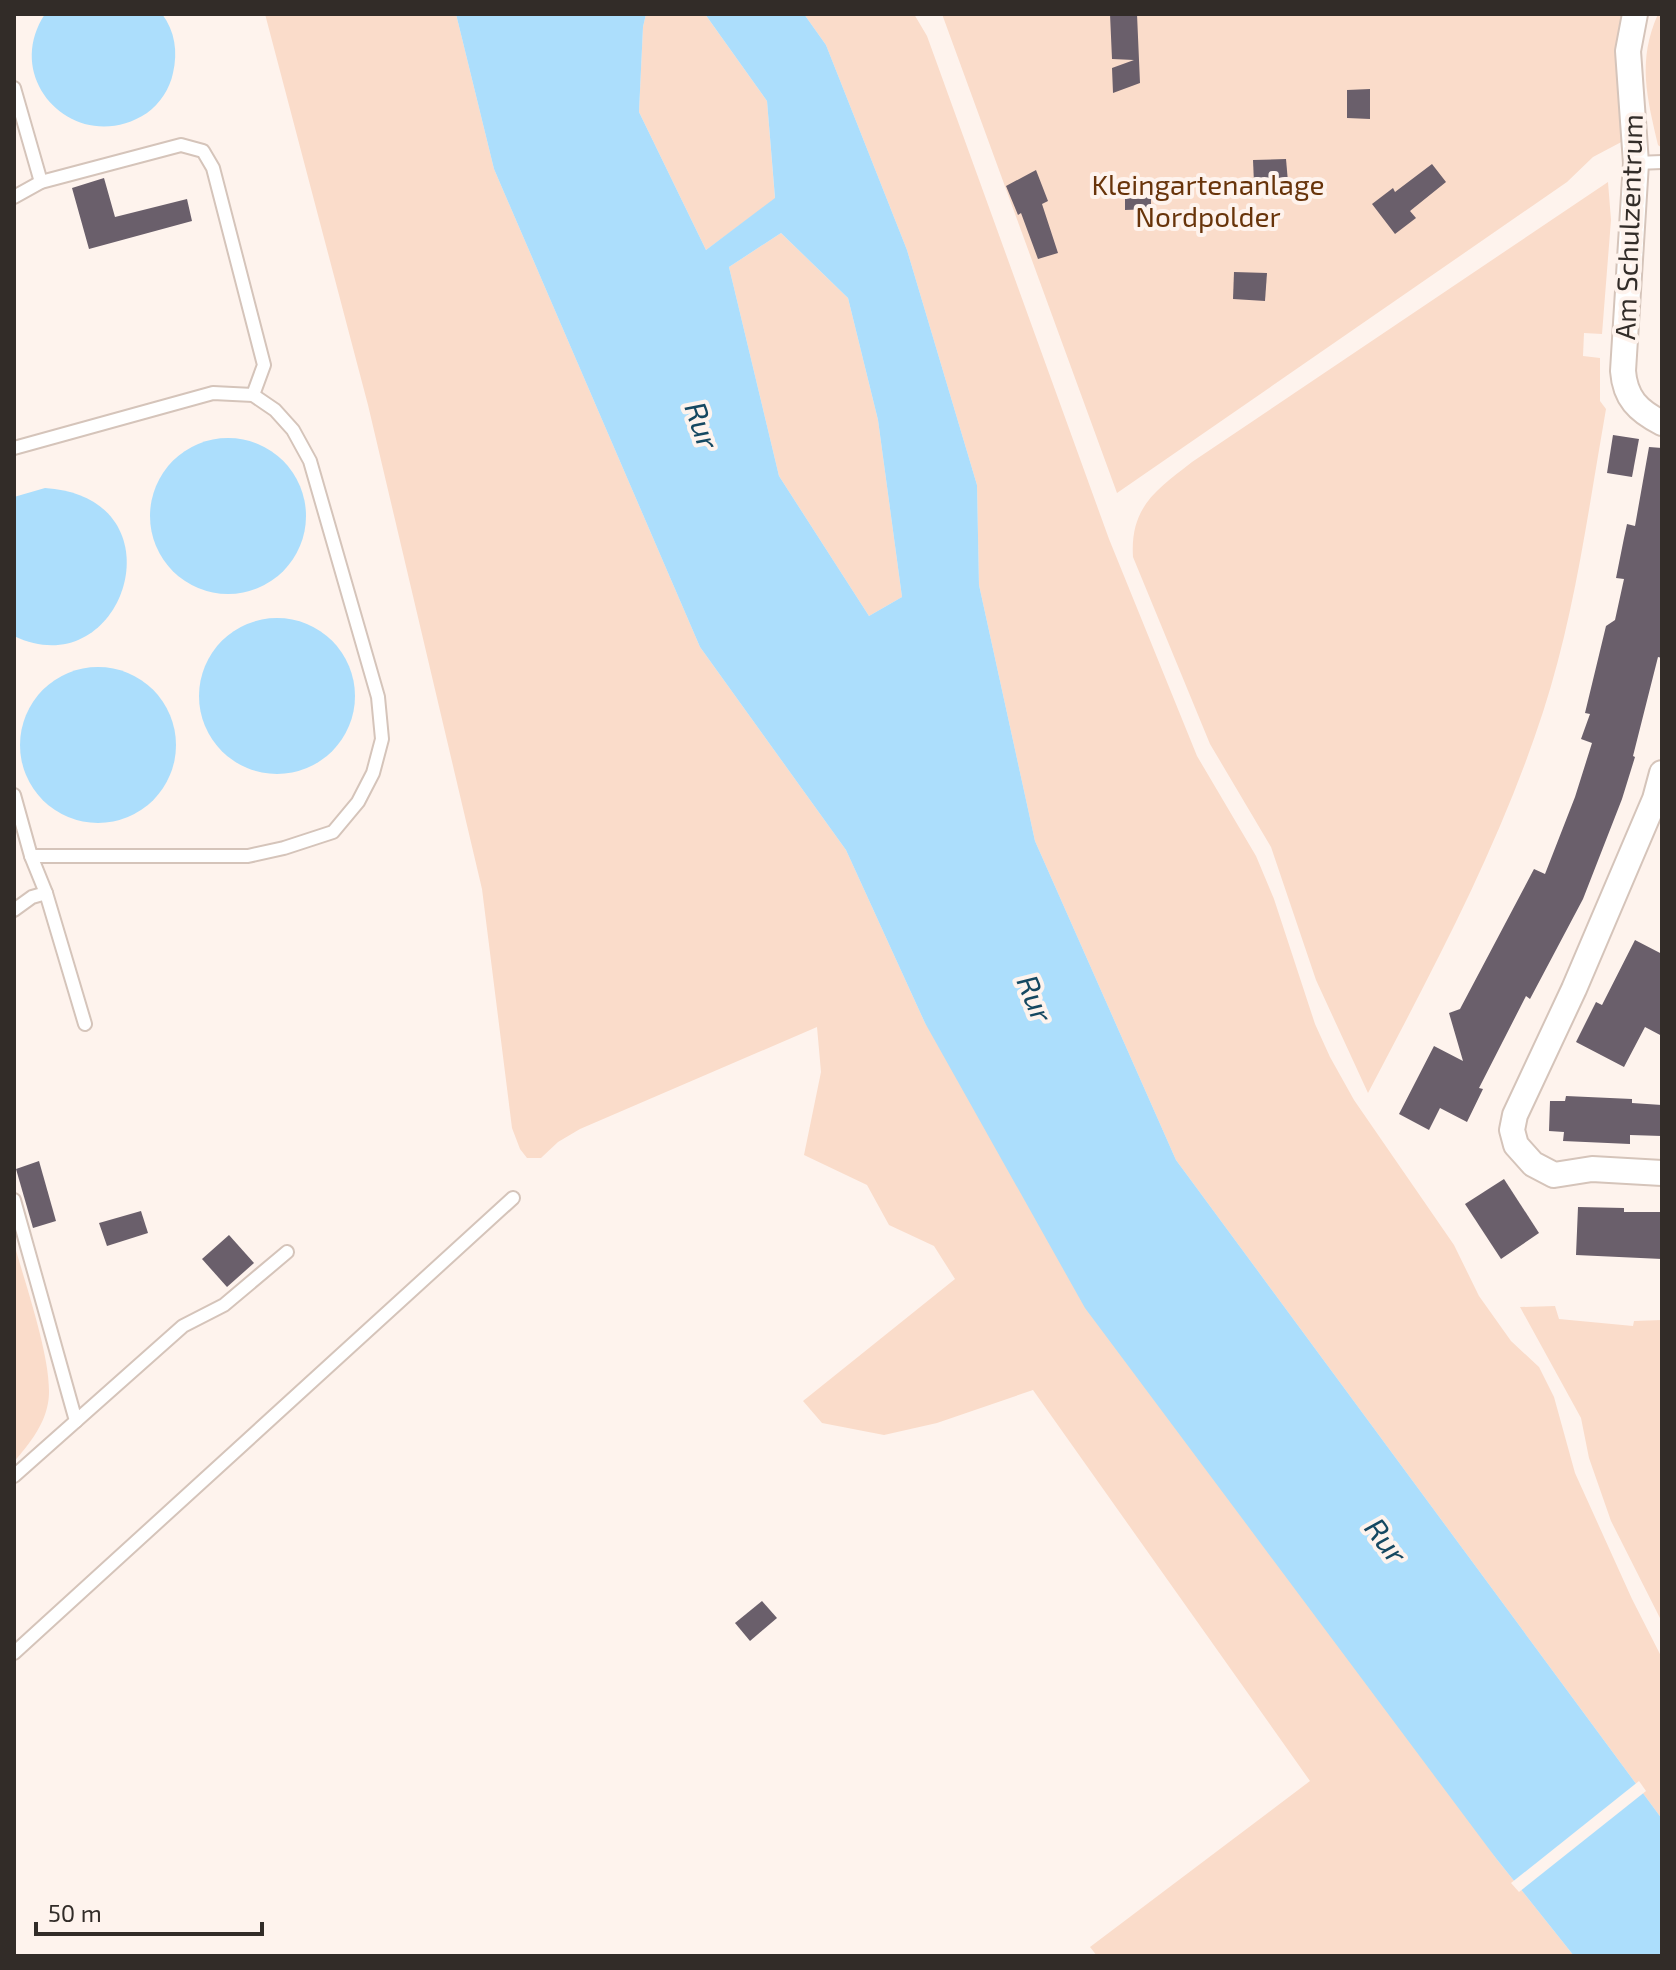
<svg xmlns="http://www.w3.org/2000/svg" width="1676" height="1970" viewBox="0 0 1676 1970" font-family="'Exo 2',sans-serif">
<style>
.green{fill:#fadcca}
.water{fill:#acdefc;fill-rule:evenodd}
.pier{fill:#fef3ed}
.building{fill:#6a5f6b}
.lines{fill:none;stroke-linecap:round;stroke-linejoin:round}
.service-casing{stroke:#d5c4ba;stroke-width:16}
.minor-casing{stroke:#d5c4ba;stroke-width:28}
.service{stroke:#fff;stroke-width:12}
.minor{stroke:#fff;stroke-width:24}
.labels{text-anchor:middle;dominant-baseline:central;stroke-width:8;stroke-linejoin:round;paint-order:stroke}
.park-label{font-size:28px;fill:#68340a;stroke:#fef3ed}
.street-label{font-size:28px;fill:#322c28;stroke:#fef3ed}
.water-label{font-size:30px;font-style:italic;fill:#154861;stroke:#fef3ed}
</style>
<rect width="100%" height="100%" fill="#fef3ed"/>
<g class="green">
<path d="M265 14H456L494 169 700 647 846 850 925 1023 1495 1857 1574 1956H1097L1090 1947 1310 1781 1033 1390 937 1423 884 1435 822 1423 803 1401 955 1279 934 1246 889 1225 867 1185 804 1155 821 1072 817 1027 580 1129 558 1142 541 1158H527L520 1149 512 1128 482 889 368 405Z"/>
<path d="M646 14H705L767 101 775 199 706 250 639 112 643 27Z"/>
<path d="M804 14H914L927 36 1109 539 1197 756 1256 856 1274 899 1315 1024 1330 1057 1354 1100 1454 1245 1479 1296 1511 1341 1539 1367 1554 1397 1575 1473 1632 1599 1662 1658V1819L1176 1160 1035 841 979 585 977 485 907 250 826 45Z"/>
<path d="M942 14H1627V139L1593 157 1567 182 1117 493Z"/>
<path d="M1658 14H1662V148L1658 145C1647 97 1637 61 1658 14Z"/>
<path d="M1608 182 1611 220 1602 334 1584 333 1583 356 1600 358V401L1606 409C1588 511 1575 614 1543 712 1500 845 1433 969 1368 1093L1316 980 1271 847 1210 744 1133 557C1130 507 1156 490 1192 462Z"/>
<path d="M781 233 848 298 878 420 902 597 869 616 779 476 729 267Z"/>
<path d="M14 1243C24 1281 55 1367 48 1403 44 1426 29 1444 14 1462Z"/>
<path d="M1555 1306 1559 1319 1633 1326 1634 1321 1662 1320V1622L1611 1521 1589 1458 1581 1418 1520 1307Z"/>
</g>
<g class="water">
<path d="M45 14H162C175 31 178 52 173 73 170 88 160 104 147 113 79 158 0 82 45 14Z"/>
<path d="M456 14H646L643 27 639 112 706 250 775 198 767 101 705 14H804L826 45 907 250 977 485 979 585 1035 841 1176 1160 1662 1819V1956H1574L1495 1857 1085 1308 925 1023 846 850 700 647 494 169ZM781 233 848 298 878 420 902 597 869 616 779 476 729 267Z"/>
<circle cx="228" cy="516" r="78"/>
<path d="M45 488C186 497 124 689 14 636V497Z"/>
<circle cx="277" cy="696" r="78"/>
<circle cx="98" cy="745" r="78"/>
</g>
<path class="pier" d="M1639 1781 1646 1791 1519 1892 1511 1883Z"/>
<g class="building">
<path d="M1110 14H1137L1140 83 1113 93 1112 68 1134 60 1112 59Z"/>
<path d="M1370 89V119L1347 118V90Z"/>
<path d="M1286 159 1288 182 1254 183 1253 160Z"/>
<path d="M1432 164 1446 182 1410 211 1416 218 1395 234 1372 204 1393 188 1395 192Z"/>
<path d="M1036 170 1048 201 1042 204 1058 253 1038 259 1021 213 1018 215 1006 186Z"/>
<path d="M104 178 115 217 187 199 192 221 89 249 72 188Z"/>
<path d="M1151 184V209L1125 210V185Z"/>
<path d="M1234 272 1267 273 1265 301 1233 299Z"/>
<path d="M1613 435 1639 439 1632 477 1607 473Z"/>
<path d="M1649 447 1662 448V658L1658 657 1633 756 1635 757 1622 799 1583 899 1530 999 1526 996 1479 1088 1483 1089 1467 1122 1440 1108 1429 1130 1399 1114 1434 1046 1463 1061 1449 1013 1460 1009 1534 869 1545 874 1575 797 1592 743 1581 739 1590 714 1585 713 1606 626 1615 620 1624 579 1616 578 1624 538 1627 524 1635 526Z"/>
<path d="M1635 940 1662 954V1036L1645 1027 1624 1067 1576 1042 1596 1002 1602 1005Z"/>
<path d="M1566 1096 1632 1099V1103L1662 1105V1136L1630 1135V1144L1563 1141 1564 1132 1549 1131 1550 1101H1565Z"/>
<path d="M39 1161 56 1221 33 1228 16 1169Z"/>
<path d="M1504 1179 1539 1233 1501 1259 1465 1204Z"/>
<path d="M1578 1207 1624 1208V1212H1662V1259L1576 1255Z"/>
<path d="M141 1211 148 1233 107 1246 99 1223Z"/>
<path d="M229 1235 254 1263 227 1287 202 1259Z"/>
<path d="M762 1601 777 1618 750 1641 735 1623Z"/>
</g>
<g class="lines">
<defs>
<g id="service">
<path d="M14 88 41 182"/>
<path d="M1636 163 1662 162"/>
<path d="M14 197 41 182 181 145 203 151 213 168 264 365 253 395"/>
<path d="M14 448 213 393 253 395 275 410 293 430 310 461 378 697 382 739 373 773 358 802 333 832 284 848 248 856H31L14 795"/>
<path d="M31 856 46 893 85 1024"/>
<path d="M14 910 32 897 46 893"/>
<path d="M14 1200 76 1421 14 1476"/>
<path d="M76 1421 183 1326 224 1305 287 1252"/>
<path d="M14 1653 513 1198"/>
</g>
<g id="minor">
<path d="M1635 14 1628 51 1636 163 1623 371C1625 398 1638 411 1662 423"/>
<path d="M1662 773 1655 799 1574 989 1515 1115 1512 1130 1516 1145 1533 1164 1554 1175 1592 1169 1662 1173"/>
</g>
</defs>
<use href="#service" class="service-casing"/>
<use href="#minor" class="minor-casing"/>
<use href="#service" class="service"/>
<use href="#minor" class="minor"/>
</g>
<g class="labels">
<g class="park-label">
<text x="1208" y="184">Kleingartenanlage<tspan x="1208" dy="32">Nordpolder</tspan></text>
</g>
<g class="street-label">
<text transform="translate(1628 227) rotate(-88)">Am Schulzentrum</text>
</g>
<g class="water-label">
<text transform="translate(703 425) rotate(71)">Rur</text>
<text transform="translate(1036 998) rotate(68)">Rur</text>
<text transform="translate(1387 1540) rotate(53)">Rur</text>
</g>
</g>
<rect width="1676" height="1970" fill="none" stroke="#322c28" stroke-width="32"/>
<path d="M36 1922v12h226v-12" fill="none" stroke="#322c28" stroke-width="4"/>
<text x="48" y="1922" font-size="24" fill="#322c28" stroke="#fef3ed" stroke-width="6" paint-order="stroke">50 m</text>
</svg>
